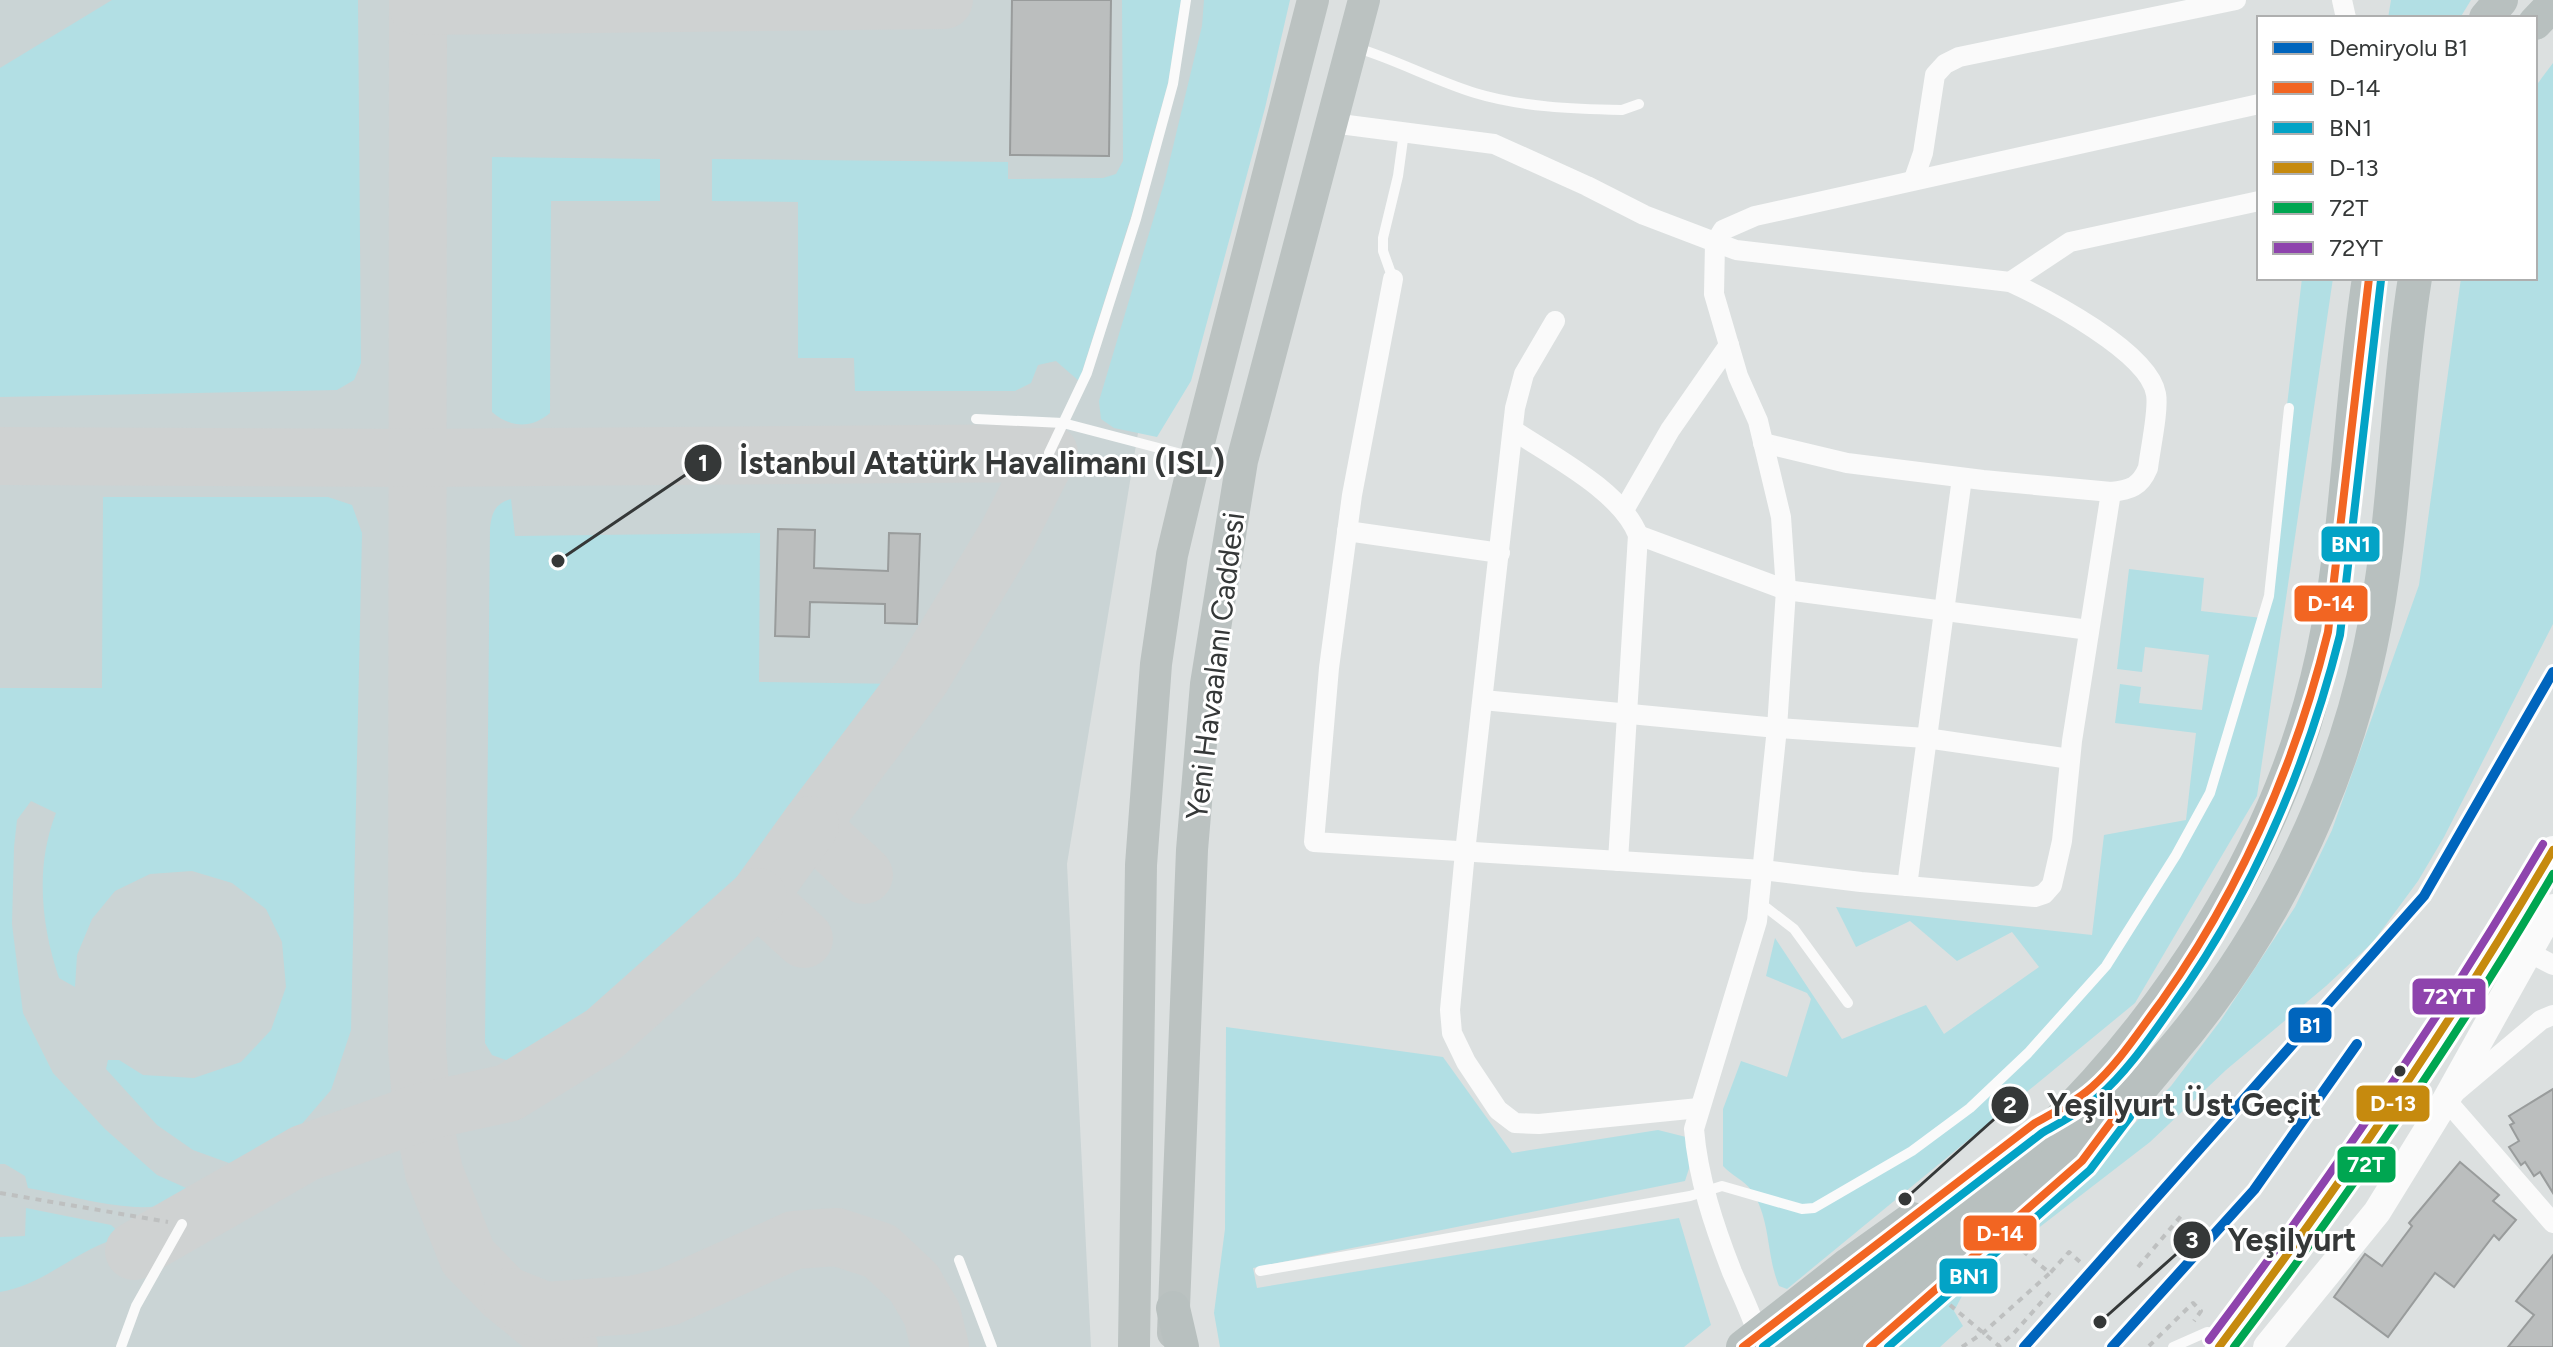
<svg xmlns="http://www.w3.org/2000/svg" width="2553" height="1347" viewBox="0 0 2553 1347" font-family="Figtree,sans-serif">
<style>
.built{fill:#cad4d5}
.green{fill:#b2dfe4}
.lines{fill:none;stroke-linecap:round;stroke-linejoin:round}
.taxiway{stroke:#cfd2d2;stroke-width:58}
.building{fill:#bbbebe;stroke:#999c9c;stroke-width:2}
.path{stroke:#bec0c0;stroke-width:4;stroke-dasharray:6 6;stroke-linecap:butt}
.service{stroke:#fafafa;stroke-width:10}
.minor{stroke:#fafafa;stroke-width:20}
.secondary{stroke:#fafafa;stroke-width:28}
.primary{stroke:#bbc2c1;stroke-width:32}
.trunk{stroke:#b8c0bf;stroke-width:34}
.bus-1-casing{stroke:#fff;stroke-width:14}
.bus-2-casing{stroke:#fff;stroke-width:14}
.bus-3-casing{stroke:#fff;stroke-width:14}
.bus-4-casing{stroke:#fff;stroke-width:14}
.bus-5-casing{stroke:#fff;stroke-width:14}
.bus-1{stroke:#f26522;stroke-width:8}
.bus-2{stroke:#03a3c6;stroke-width:8}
.bus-3{stroke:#c68a0e;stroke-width:8}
.bus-4{stroke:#00a651;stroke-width:8}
.bus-5{stroke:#8e44ad;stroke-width:8}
.rail-1-casing{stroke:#fff;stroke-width:16}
.rail-1{stroke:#0065bd;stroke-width:10}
.bus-dot{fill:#353838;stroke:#fff;stroke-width:3}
.labels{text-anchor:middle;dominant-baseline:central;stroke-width:6;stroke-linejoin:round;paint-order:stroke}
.street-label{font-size:30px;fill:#353838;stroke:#fff}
.leader{fill:none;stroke:#353838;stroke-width:3}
.callout-dot{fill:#353838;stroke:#fff;stroke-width:3}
.mark-label{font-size:24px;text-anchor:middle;font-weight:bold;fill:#fff}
.callout-label{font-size:32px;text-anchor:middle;font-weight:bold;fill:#353838;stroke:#fff;stroke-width:6;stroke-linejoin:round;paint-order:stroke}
.line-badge{stroke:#fff;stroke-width:3}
.badge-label{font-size:22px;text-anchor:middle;font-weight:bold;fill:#fff}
</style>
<rect width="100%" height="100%" fill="#dce0e0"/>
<path class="built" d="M0 0H1213L1167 257 1067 864 1091 1347H0Z"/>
<g class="green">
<path d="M112 0H358L361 363 354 380 337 390 0 397V68Z"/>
<path d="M1122 0H1181L1168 83 1132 213 1079 381 1056 361 1038 365 1031 383 1015 391H855L854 358H798V202L712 201V159L1008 162V179L1103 178 1116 174 1123 161Z"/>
<path d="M1204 0H1290L1265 108 1191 381 1157 437 1114 428 1101 419 1099 401 1165 180 1202 26Z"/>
<path d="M2391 0H2471L2460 18H2388Z"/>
<path d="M2553 63V624L2444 837 2418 881 2373 942 2326 986 2226 1070 2150 1142 1970 1281 1954 1311 1963 1326 1940 1347H1883L1974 1261 2037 1216 2100 1159 2171 1086 2221 1020 2295 907 2332 830 2419 585 2461 278H2535V87Z"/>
<path d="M492 157 660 159V201H551L550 413C531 429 511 428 492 412Z"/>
<path d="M2302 278H2333L2257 796 2135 1003 1787 1289 1779 1286C1766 1255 1771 1218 1751 1190 1745 1181 1731 1175 1723 1166V1109L1741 1061 1787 1077 1811 999 1807 993 1766 976 1775 938 1842 1039 1926 1005 1944 1034 2039 967 2012 932 1957 961 1910 921 1856 947 1836 907 2092 935 2104 835 2186 820 2196 733 2115 723 2120 684 2141 687 2139 703 2202 710 2209 655 2145 647 2142 672 2117 669 2129 569 2204 578 2201 611 2262 618Z"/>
<path d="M103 497H328L352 505 362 533 351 1030 331 1090 282 1147 229 1163 193 1150 157 1125 106 1069 108 1060H119L143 1075 194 1078 241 1062 271 1030 286 987 282 942 266 909 232 883 192 871 150 874 115 891 92 919 77 955 75 987 59 978C41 925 35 866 56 813L31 801 17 820 14 847 12 924 23 1013 53 1073 105 1129 157 1175 211 1199C186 1203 160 1208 135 1207 99 1205 63 1194 28 1188L25 1176 5 1164H0V688H102Z"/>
<path d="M511 499 515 536 760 533 759 682 904 684 766 855 655 967 554 1051 517 1064 492 1055 485 1043 490 528C492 512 495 504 511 499Z"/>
<path d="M1226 1027 1443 1057 1512 1153 1658 1130 1686 1137 1693 1156 1685 1181 1253 1268 1257 1288 1679 1218 1711 1325 1684 1347H1220L1214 1313 1225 1229Z"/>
<path d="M26 1208 111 1225 119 1232 115 1239C74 1252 43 1285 0 1292V1237L25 1236Z"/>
</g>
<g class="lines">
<g class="taxiway">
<path d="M418 0 417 1049 422 1112 434 1172 468 1257 504 1294 569 1347"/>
<path d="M418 6 944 0"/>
<path d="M0 456 418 458 1049 453 1008 534 921 678 810 825 864 875"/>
<path d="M804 939 758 897 810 825"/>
<path d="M134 1251 305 1153 422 1112 508 1093 604 1034 758 897"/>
<path d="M510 1297 545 1311 631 1305 668 1297 794 1240 837 1237 880 1251 914 1283 932 1314 940 1347"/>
</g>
</g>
<g class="building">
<path d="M1012 0H1111L1109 156 1010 155Z"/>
<path d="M778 529 815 530 814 568 888 571 889 533 920 534 917 624 885 623V604L810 602 809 637 775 636Z"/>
<path d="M2553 1089V1193L2540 1172 2534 1176 2525 1162 2521 1165 2509 1147 2519 1141 2510 1125 2514 1123 2509 1116Z"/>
<path d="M2460 1162 2499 1195 2493 1201 2516 1220 2499 1240 2494 1235 2454 1287 2435 1273 2388 1337 2334 1297 2365 1254 2382 1266 2412 1226 2409 1223Z"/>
<path d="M2553 1255V1347H2508L2534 1315 2516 1301Z"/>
</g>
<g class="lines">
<g class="path">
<path d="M0 1193 168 1222"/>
<path d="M2004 1236 2050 1273 2069 1252 2080 1262"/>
<path d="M2138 1267 2181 1216"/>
<path d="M1950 1305 1999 1346 2014 1333 2052 1290"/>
<path d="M2149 1346 2193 1303 2201 1311 2194 1321"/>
<path d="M1962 1347 1983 1333 2050 1273"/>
</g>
<g class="service">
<path d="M1354 47C1395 59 1433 80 1475 93 1521 107 1573 109 1622 110L1639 104"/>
<path d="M1393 279 1383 251V238L1398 176 1404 132"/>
<path d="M976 419 1063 423 1193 457"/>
<path d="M1049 453 1087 373 1136 219 1173 84 1186 0"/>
<path d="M1759 902 1794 929 1848 1003"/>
<path d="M959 1260 992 1347"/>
<path d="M1260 1271 1690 1196 1722 1186 1802 1209 1814 1208 1912 1151 1970 1108 2028 1053 2106 966 2176 855 2210 793 2269 596 2289 408"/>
<path d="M121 1347 136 1306 182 1224"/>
<path d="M2173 1347 2207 1332 2223 1333"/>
</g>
<g class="minor">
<path d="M2342 0 2346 18"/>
<path d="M1332 123 1494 144 1587 186 1644 215 1736 250 2010 282C2047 299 2149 352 2156 394 2159 410 2150 450 2148 468 2140 487 2130 490 2111 492L1983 480 1847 463 1763 443"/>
<path d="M1914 179 1923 153 1935 75 1945 64 1959 57 2236 0"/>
<path d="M1393 279 1352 495 1329 668 1314 842 1763 870 1861 882 2035 897 2044 894 2052 885 2062 841 2072 741 2111 492"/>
<path d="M2010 282 2070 242 2259 201"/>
<path d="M1555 321 1524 374 1515 408 1465 852 1450 1010 1452 1033 1466 1062 1498 1110 1515 1123 1539 1124 1699 1108"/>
<path d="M1513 430C1552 456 1621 491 1638 535L1618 861"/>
<path d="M1624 510 1670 430 1729 345"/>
<path d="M1347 531 1500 553"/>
<path d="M1638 535 1786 590 2089 630"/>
<path d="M1483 700 1777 728 1926 738 2070 759"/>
<path d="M1907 886 1962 478"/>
<path d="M2528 952 2553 965"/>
<path d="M2553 1015 2541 1020 2446 1100 2553 1223"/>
<path d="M1758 1335C1751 1313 1741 1293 1732 1272 1714 1226 1698 1178 1694 1129L1757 921 1777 728 1786 590 1781 517 1758 421 1738 376 1714 294 1715 243 1723 230 1755 216 2259 104"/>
</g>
<g class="secondary">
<path d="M2219 1347C2340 1188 2454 1023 2553 850"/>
<path d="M2267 1347 2377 1212 2446 1100 2553 908"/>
</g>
<g class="primary">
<path d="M1173 1333 1192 850 1206 684 1242 461 1364 0"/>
<path d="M1134 1347 1141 865 1156 664 1172 555 1195 458 1313 0"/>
</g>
<g class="trunk">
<path d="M2486 18 2501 0"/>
<path d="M2535 23 2553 4"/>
<path d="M1173 1308 1182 1347"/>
<path d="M1743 1347 1849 1264 1912 1219"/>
<path d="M1786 1347C1835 1308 1883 1269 1931 1230 1954 1212 1979 1194 2002 1174 2161 1036 2290 839 2328 628 2349 513 2351 394 2369 278"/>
<path d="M1830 1347C1914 1277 2000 1209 2083 1138 2096 1127 2111 1118 2123 1106 2139 1092 2152 1074 2166 1058 2265 944 2339 796 2370 648 2396 526 2395 401 2415 278"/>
<path d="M1870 1347 1926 1297"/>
</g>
<defs>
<g id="bus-1">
<path d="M1743 1347 2035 1123C2055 1112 2075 1102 2092 1087 2119 1063 2139 1031 2161 1002 2241 889 2295 766 2328 632L2369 278"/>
<path d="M1870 1347 2082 1161 2120 1110"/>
</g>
<g id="bus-2">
<path d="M1763 1347 2042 1133C2061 1122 2081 1112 2098 1097 2127 1072 2149 1039 2171 1008 2252 895 2306 770 2340 635L2381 280"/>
<path d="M1888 1347 2090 1170 2130 1117"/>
</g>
<path id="bus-3" d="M2219 1347C2339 1187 2452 1023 2553 850"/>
<path id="bus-4" d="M2234 1347C2349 1195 2457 1038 2553 874"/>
<path id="bus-5" d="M2209 1340C2329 1180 2442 1016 2543 844"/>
</defs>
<use href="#bus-1" class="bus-1-casing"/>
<use href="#bus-2" class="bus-2-casing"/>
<use href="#bus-3" class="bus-3-casing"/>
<use href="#bus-4" class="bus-4-casing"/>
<use href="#bus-5" class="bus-5-casing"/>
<use href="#bus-1" class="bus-1"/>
<use href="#bus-2" class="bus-2"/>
<use href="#bus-3" class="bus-3"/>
<use href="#bus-4" class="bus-4"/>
<use href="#bus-5" class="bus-5"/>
<defs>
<g id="rail-1">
<path d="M2024 1347 2424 896 2553 672"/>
<path d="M2112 1347 2254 1190 2357 1044"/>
</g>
</defs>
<use href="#rail-1" class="rail-1-casing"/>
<use href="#rail-1" class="rail-1"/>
</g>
<circle class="bus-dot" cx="2400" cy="1071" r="7"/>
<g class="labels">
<g class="street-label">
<text transform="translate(1215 666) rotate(-83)">Yeni Havaalanı Caddesi</text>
</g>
</g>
<path class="leader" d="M558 561L703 463M1905 1199L2010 1105M2100 1322L2192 1240"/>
<g class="callout-dot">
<circle cx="558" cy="561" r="8"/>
<circle cx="1905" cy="1199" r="8"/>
<circle cx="2100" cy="1322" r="8"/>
<circle cx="703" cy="463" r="20"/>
<circle cx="2010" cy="1105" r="20"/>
<circle cx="2192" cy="1240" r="20"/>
</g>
<g class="mark-label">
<text x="703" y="471">1</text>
<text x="2010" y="1113">2</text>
<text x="2192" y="1248">3</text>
</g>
<g class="callout-label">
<text x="982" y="474">İstanbul Atatürk Havalimanı (ISL)</text>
<text x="2184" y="1116">Yeşilyurt Üst Geçit</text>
<text x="2292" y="1251">Yeşilyurt</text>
</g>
<g class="line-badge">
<rect x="2320" y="525" width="61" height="38" rx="8" fill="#03a3c6"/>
<rect x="2293" y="584" width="76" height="39" rx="8" fill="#f26522"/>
<rect x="2411" y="977" width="76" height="39" rx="8" fill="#8e44ad"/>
<rect x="2287" y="1006" width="46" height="38" rx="8" fill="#0065bd"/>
<rect x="2355" y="1084" width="76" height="39" rx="8" fill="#c68a0e"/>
<rect x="2336" y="1145" width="61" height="39" rx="8" fill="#00a651"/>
<rect x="1962" y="1214" width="76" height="38" rx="8" fill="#f26522"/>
<rect x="1938" y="1257" width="61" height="38" rx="8" fill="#03a3c6"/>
</g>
<g class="badge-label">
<text x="2351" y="552">BN1</text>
<text x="2331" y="611">D-14</text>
<text x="2449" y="1004">72YT</text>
<text x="2310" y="1033">B1</text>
<text x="2393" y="1111">D-13</text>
<text x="2366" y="1172">72T</text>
<text x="2000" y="1241">D-14</text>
<text x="1969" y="1284">BN1</text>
</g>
<rect x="2257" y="16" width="280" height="264" fill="#ffffff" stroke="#aeafaf" stroke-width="2"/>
<rect x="2273" y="42" width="40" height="12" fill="#0065bd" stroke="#aeafaf" stroke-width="2"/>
<text x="2329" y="56" font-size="24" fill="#353838">Demiryolu B1</text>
<rect x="2273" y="82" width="40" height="12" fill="#f26522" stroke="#aeafaf" stroke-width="2"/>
<text x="2329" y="96" font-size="24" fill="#353838">D-14</text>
<rect x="2273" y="122" width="40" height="12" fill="#03a3c6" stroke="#aeafaf" stroke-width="2"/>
<text x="2329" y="136" font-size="24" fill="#353838">BN1</text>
<rect x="2273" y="162" width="40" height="12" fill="#c68a0e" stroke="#aeafaf" stroke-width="2"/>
<text x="2329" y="176" font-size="24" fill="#353838">D-13</text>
<rect x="2273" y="202" width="40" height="12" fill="#00a651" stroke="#aeafaf" stroke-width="2"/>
<text x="2329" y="216" font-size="24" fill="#353838">72T</text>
<rect x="2273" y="242" width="40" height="12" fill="#8e44ad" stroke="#aeafaf" stroke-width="2"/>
<text x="2329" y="256" font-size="24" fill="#353838">72YT</text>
</svg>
